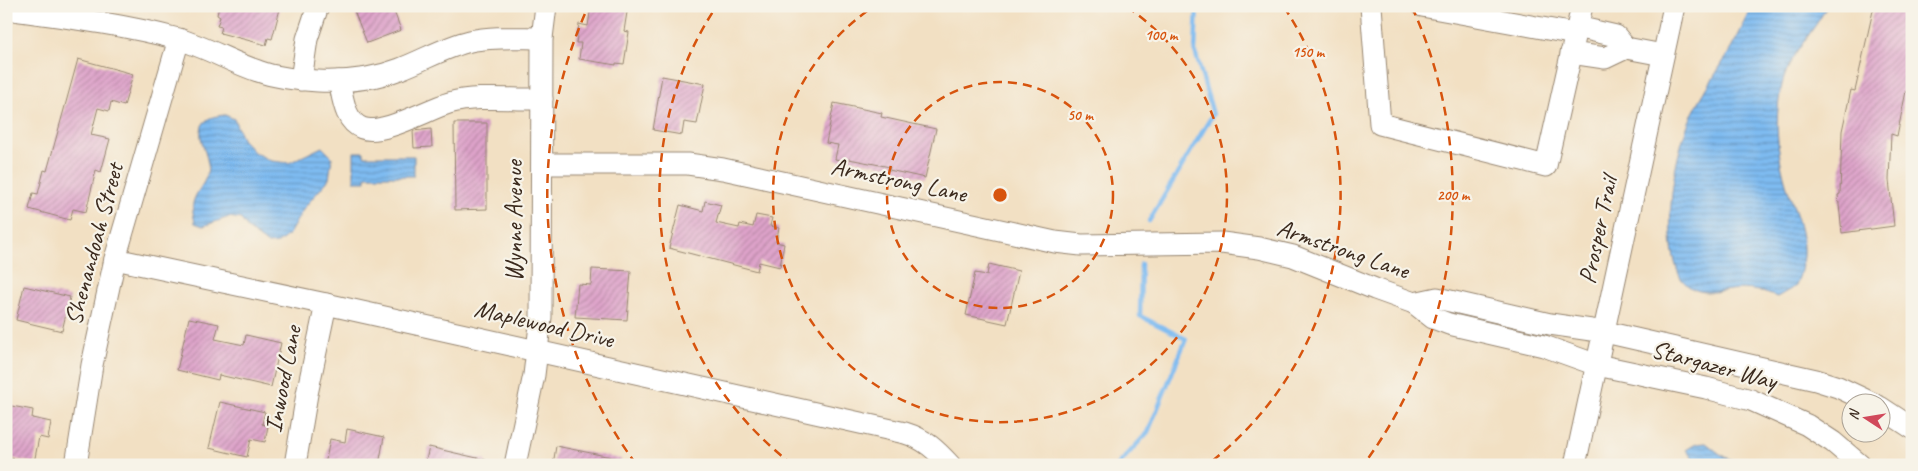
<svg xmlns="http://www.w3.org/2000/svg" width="1918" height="471" viewBox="0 0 1918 471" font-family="Caveat,sans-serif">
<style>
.water{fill:url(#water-rules);stroke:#5c7288}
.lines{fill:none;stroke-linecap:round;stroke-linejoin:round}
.stream{stroke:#7ebbf1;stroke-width:4.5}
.building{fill:url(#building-hatch)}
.minor-casing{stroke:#968570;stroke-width:23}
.minor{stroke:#fff;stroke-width:21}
.ring{fill:none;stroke:#d7540e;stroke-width:2.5;stroke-dasharray:9 6}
.labels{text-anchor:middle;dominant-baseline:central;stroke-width:4.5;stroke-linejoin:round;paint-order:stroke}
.street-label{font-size:25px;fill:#3b2a1e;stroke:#f7f3e8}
.centre{fill:#d7540e;stroke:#f7f3e8;stroke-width:2.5}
.ring-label{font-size:15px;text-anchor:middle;font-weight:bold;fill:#d7540e;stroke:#f7f3e8;stroke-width:4.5;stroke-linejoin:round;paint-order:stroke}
</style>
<defs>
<pattern id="water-rules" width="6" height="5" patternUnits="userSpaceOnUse" patternTransform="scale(1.25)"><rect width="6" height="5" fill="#7ebbf1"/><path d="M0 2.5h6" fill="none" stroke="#6898c3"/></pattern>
<pattern id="building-hatch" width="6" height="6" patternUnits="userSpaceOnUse" patternTransform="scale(1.25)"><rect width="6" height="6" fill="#dea3ca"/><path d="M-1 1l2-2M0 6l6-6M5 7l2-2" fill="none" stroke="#b585a3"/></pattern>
</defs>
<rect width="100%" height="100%" fill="#f7f3e8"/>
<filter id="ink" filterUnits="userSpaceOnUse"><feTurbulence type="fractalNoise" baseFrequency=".02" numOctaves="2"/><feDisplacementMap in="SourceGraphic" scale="10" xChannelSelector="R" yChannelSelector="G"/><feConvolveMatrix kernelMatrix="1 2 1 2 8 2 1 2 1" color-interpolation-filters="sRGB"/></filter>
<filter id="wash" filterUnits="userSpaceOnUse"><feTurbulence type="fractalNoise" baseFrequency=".0096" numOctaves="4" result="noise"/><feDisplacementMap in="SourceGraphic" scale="20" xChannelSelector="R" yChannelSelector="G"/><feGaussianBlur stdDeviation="1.12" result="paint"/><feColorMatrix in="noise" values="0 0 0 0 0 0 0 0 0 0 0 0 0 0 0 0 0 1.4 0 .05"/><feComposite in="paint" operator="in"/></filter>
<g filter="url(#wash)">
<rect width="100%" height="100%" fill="#f2e0c3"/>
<g class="water">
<path d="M1751 6H1827C1814 32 1791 53 1783 81 1775 108 1776 141 1782 168 1791 211 1815 239 1796 286L1777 297C1764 292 1753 289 1740 289 1721 290 1700 298 1685 283 1679 278 1677 269 1675 262 1664 221 1674 152 1693 113 1711 77 1738 45 1751 6Z"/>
<path d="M225 115 234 119 242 139 254 152 271 161 289 163 322 147 332 157 329 179 304 208 289 234 278 243 268 244 248 229 241 219 229 217 203 226 195 223C194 216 191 207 194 200 198 188 207 183 208 168 209 154 197 141 202 126 206 117 216 116 225 115Z"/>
<path d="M354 152H364V156H414V176H366V181H354Z"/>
<path d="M1706 443 1720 454 1742 465H1698L1686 450 1696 444Z"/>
</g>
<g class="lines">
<g class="stream">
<path d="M1149 221 1213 114 1195 51 1197 6"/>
<path d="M1118 465 1148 432 1186 339 1140 316 1141 264"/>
</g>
</g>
<g id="blocks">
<g class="building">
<path d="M219 6H269L280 9 272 39 268 38 266 45 220 33 222 27 217 26 220 17 217 15Z"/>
<path d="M352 6H392L401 30 367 43Z"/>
<path d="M591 6H628L624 31 629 32 624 64 616 63V65L579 59 581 43H576L579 24 588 26Z"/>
<path d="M1874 6H1894L1912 11V93L1906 91 1897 136 1891 134 1889 180 1894 226 1842 233 1838 195 1840 194 1842 131 1851 90 1855 91Z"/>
<path d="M78 59 133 74 124 106 111 102 109 111 98 108 91 135 110 139 101 172 96 170 86 212 73 209 70 220 29 209 33 193 38 194 44 170 47 171Z"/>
<path d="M662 76 705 84 697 124 684 122 682 135 653 130Z"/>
<path d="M834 103 882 113 881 117 936 129 925 178 889 170 890 167 849 159 848 162 835 159 838 145 826 143Z"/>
<path d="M454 123H487V209L455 210Z"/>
<path d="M431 129 432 147 414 148 413 131Z"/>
<path d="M705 201 721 205 716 223 739 228 740 224 753 227 756 215 772 218 770 226 779 228 776 242 784 244 780 267 759 262 757 271 669 248 680 205 703 211Z"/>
<path d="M989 264 1019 271 1007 324 966 315 975 273 987 275Z"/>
<path d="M592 269 631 271 627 320 575 317 578 284 591 285Z"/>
<path d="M24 286 70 297 62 331 16 320Z"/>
<path d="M189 318 219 324 215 339 244 345 246 335 281 343 271 387 219 375 218 380 177 370Z"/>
<path d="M220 402 265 412 262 424 268 426 265 442 251 439 247 457 209 448Z"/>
<path d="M6 405 33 410 32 418 51 422 48 439 39 437 34 463 6 457Z"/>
<path d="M347 429 384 437 379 465H325L330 439 345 442Z"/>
<path d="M556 446 621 459V465H553Z"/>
<path d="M429 447 486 460V465H425Z"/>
</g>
</g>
</g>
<g filter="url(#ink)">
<use href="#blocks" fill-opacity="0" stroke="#968570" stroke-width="1"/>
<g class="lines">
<defs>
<g id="minor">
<path d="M1371 6 1380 124 1546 166 1582 6"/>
<path d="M1422 6 1575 34"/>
<path d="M6 9C64 17 122 24 178 39 206 47 231 62 258 71 277 78 298 80 318 81 345 82 374 79 400 69 424 60 445 47 470 41 493 36 518 38 542 38"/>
<path d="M1577 27 1616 36 1626 48"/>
<path d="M1571 53 1605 58 1626 48 1663 55"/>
<path d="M301 80 307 39 318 6"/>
<path d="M339 81C343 97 344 121 362 128 382 136 428 109 449 103 477 95 513 100 542 99"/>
<path d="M543 164H688L723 169 1055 242 1081 245 1222 243 1259 248 1293 256 1375 289 1414 303 1433 318 1449 324 1544 346 1597 365 1706 388 1751 400 1807 425 1833 442 1860 465"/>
<path d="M115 259 326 304 905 433C925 439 936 450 950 465"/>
<path d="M1414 303 1437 298 1550 324 1605 332 1816 380 1838 387 1874 404"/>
<path d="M1880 407 1912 428"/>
<path d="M76 465 92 365 115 259 179 39"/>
<path d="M295 465 307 394 326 304"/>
<path d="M515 465 534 375 541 317 542 38 546 6"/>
<path d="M1575 465 1674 6"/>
</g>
</defs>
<use href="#minor" class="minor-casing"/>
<use href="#minor" class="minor"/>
</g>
</g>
<g class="ring">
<circle cx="1000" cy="195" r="113"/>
<path d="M1127 7A227 227 0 1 1 873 7"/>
<path d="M793 465A340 340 0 0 1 716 7M1284 7A340 340 0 0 1 1207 465"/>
<path d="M636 464A453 453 0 0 1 588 7M1412 7A453 453 0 0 1 1364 464"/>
</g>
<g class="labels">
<g class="street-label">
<text transform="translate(899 180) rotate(12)">Armstrong Lane</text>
<text transform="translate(514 221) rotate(-90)">Wynne Avenue</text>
<text transform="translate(1598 230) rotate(-78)">Prosper Trail</text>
<text transform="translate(94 244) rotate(-75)">Shenandoah Street</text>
<text transform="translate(1343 249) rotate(19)">Armstrong Lane</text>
<text transform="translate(544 324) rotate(13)">Maplewood Drive</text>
<text transform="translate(1714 365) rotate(15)">Stargazer Way</text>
<text transform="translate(283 379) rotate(-79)">Inwood Lane</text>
</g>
</g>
<circle cx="1000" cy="195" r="8" class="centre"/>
<g class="ring-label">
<text x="1161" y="40">100 m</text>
<text x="1308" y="57">150 m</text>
<text x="1080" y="120">50 m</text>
<text x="1453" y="200">200 m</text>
</g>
<rect width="1918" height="471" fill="none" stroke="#f7f3e8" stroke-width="25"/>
<g transform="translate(1866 418) rotate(282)"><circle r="24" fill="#f7f3e8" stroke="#aca397"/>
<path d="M0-4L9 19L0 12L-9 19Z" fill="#d1495b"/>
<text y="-8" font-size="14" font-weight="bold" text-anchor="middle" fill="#3b2a1e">N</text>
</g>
</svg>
